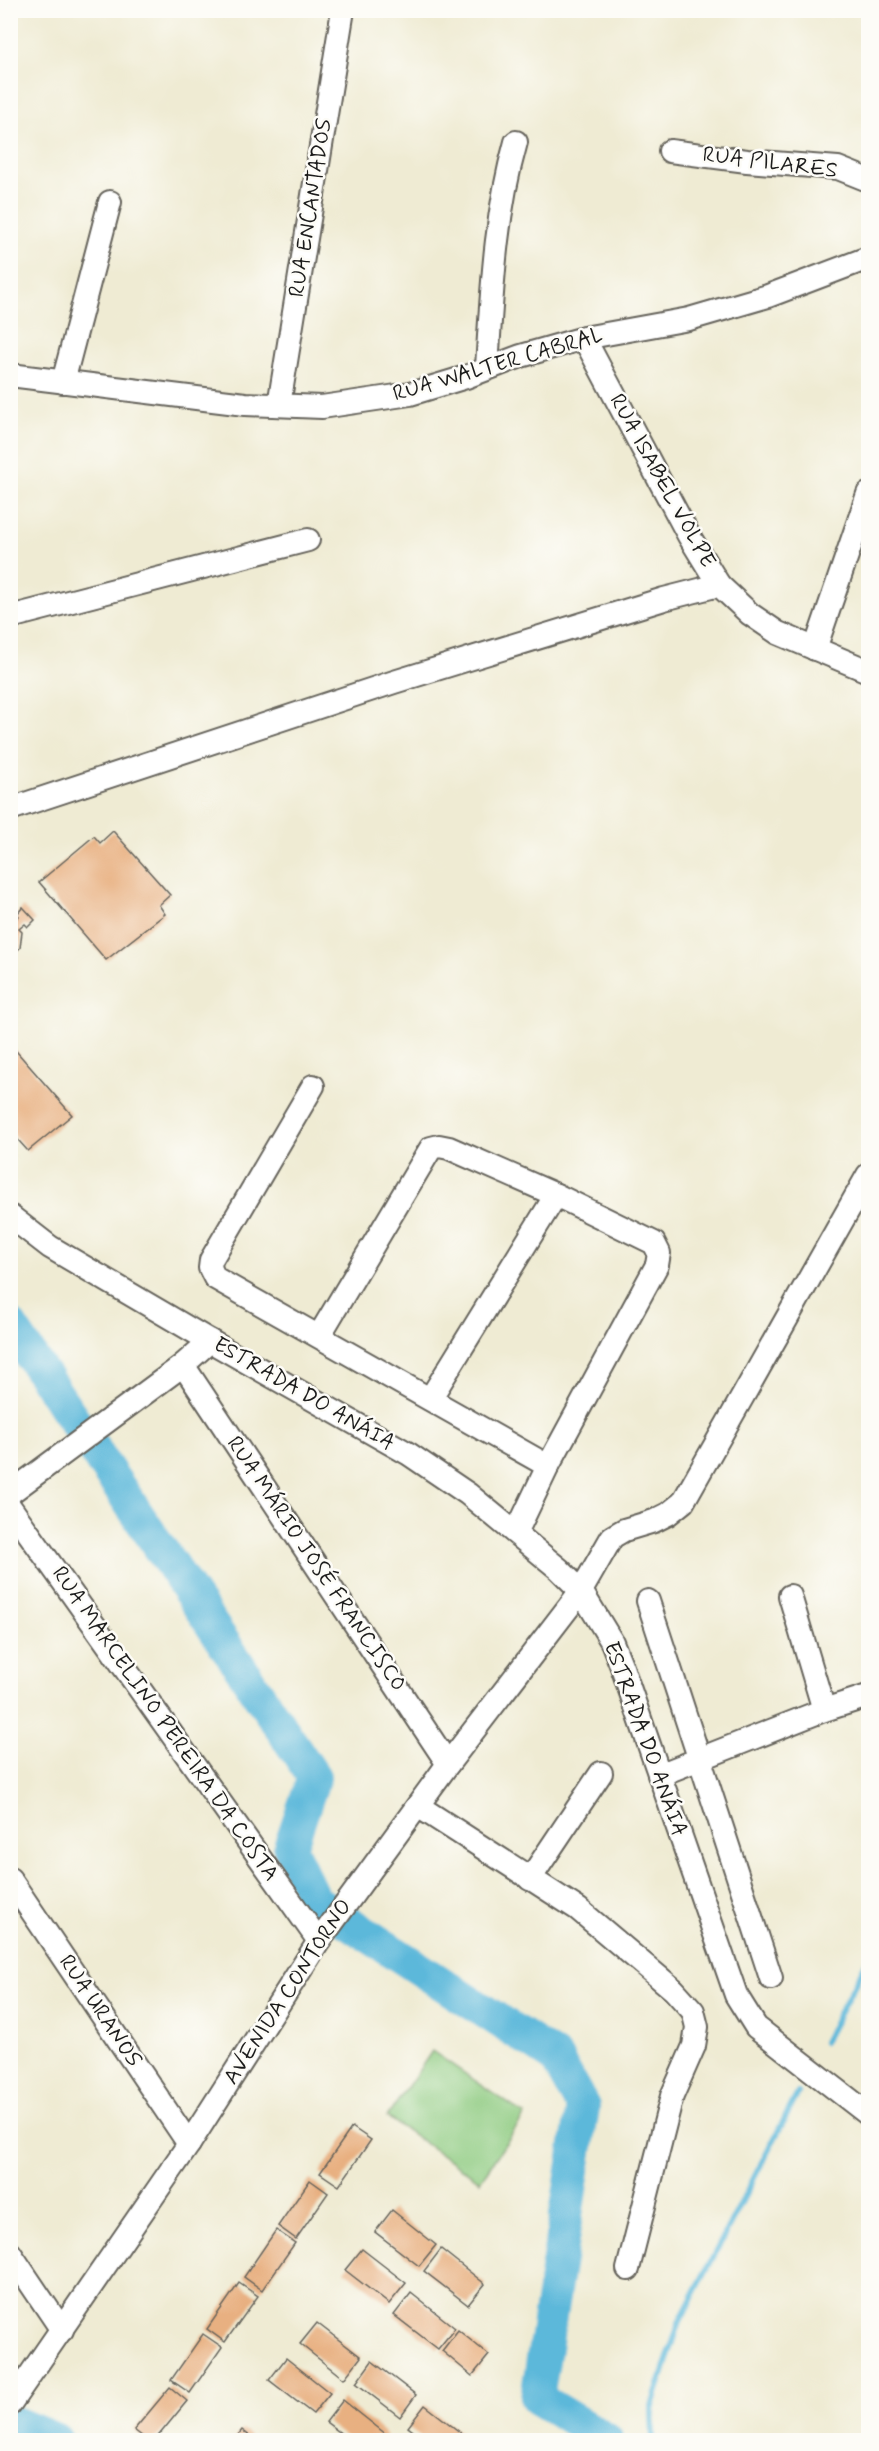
<svg xmlns="http://www.w3.org/2000/svg" width="879" height="2451" viewBox="0 0 879 2451" font-family="Mynerve,sans-serif">
<style>
.green{fill:#8ecb81;stroke:#55744e;stroke-width:1.5}
.lines{fill:none;stroke-linecap:round;stroke-linejoin:round}
.stream{stroke:#5cb8da;stroke-width:6}
.river{stroke:#5cb8da;stroke-width:34}
.building{fill:#e8b081}
.minor-casing{stroke:#66645c;stroke-width:26}
.minor{stroke:#fff;stroke-width:22}
.labels{text-anchor:middle;dominant-baseline:central;stroke-width:5;stroke-linejoin:round;paint-order:stroke}
.street-label{font-size:22px;fill:#1c1c1c;stroke:#fdfcf7}
</style>
<rect width="100%" height="100%" fill="#fdfcf7"/>
<filter id="ink" filterUnits="userSpaceOnUse"><feTurbulence type="fractalNoise" baseFrequency=".0167" numOctaves="2"/><feDisplacementMap in="SourceGraphic" scale="12" xChannelSelector="R" yChannelSelector="G"/><feConvolveMatrix kernelMatrix="1 2 1 2 8 2 1 2 1" color-interpolation-filters="sRGB"/></filter>
<filter id="wash" filterUnits="userSpaceOnUse"><feTurbulence type="fractalNoise" baseFrequency=".008" numOctaves="4" result="noise"/><feDisplacementMap in="SourceGraphic" scale="24" xChannelSelector="R" yChannelSelector="G"/><feGaussianBlur stdDeviation="1.35" result="paint"/><feColorMatrix in="noise" values="0 0 0 0 0 0 0 0 0 0 0 0 0 0 0 0 0 1.4 0 .05"/><feComposite in="paint" operator="in"/></filter>
<g filter="url(#wash)">
<rect width="100%" height="100%" fill="#efebd3"/>
<path class="green" d="M432 2051 525 2115 480 2181 387 2117Z"/>
<g class="lines">
<g class="stream">
<path d="M824 2042 868 1959"/>
<path d="M653 2440 652 2406 680 2321 798 2093"/>
</g>
<g class="river">
<path d="M10 1325 314 1777 290 1847 314 1900 556 2058 583 2107 537 2398 607 2440"/>
<path d="M10 2421 56 2440"/>
</g>
</g>
<g id="blocks">
<g class="building">
<path d="M113 831 170 895 159 905 165 914 106 960 39 882 94 836 100 843Z"/>
<path d="M23 907 35 920 28 927 25 924 19 929 22 932 20 948 10 957V921L12 923 19 916 17 914Z"/>
<path d="M10 1044 72 1115 28 1151 10 1131Z"/>
<path d="M352 2127 371 2140 339 2186 320 2173Z"/>
<path d="M310 2180 328 2193 296 2239 278 2226Z"/>
<path d="M392 2210 436 2245 419 2266 375 2232Z"/>
<path d="M276 2230 295 2243 262 2290 244 2277Z"/>
<path d="M362 2249 406 2283 389 2304 345 2270Z"/>
<path d="M441 2249 485 2284 468 2305 424 2271Z"/>
<path d="M239 2283 258 2296 225 2342 207 2329Z"/>
<path d="M411 2293 455 2328 438 2349 394 2315Z"/>
<path d="M317 2323 361 2357 344 2379 300 2344Z"/>
<path d="M458 2330 489 2355 472 2376 442 2351Z"/>
<path d="M203 2334 222 2347 190 2393 171 2380Z"/>
<path d="M286 2358 330 2393 313 2414 269 2380Z"/>
<path d="M372 2361 416 2395 400 2417 356 2383Z"/>
<path d="M170 2387 187 2401 155 2440H147L134 2430Z"/>
<path d="M343 2400 387 2435 382 2440H350L326 2422Z"/>
<path d="M425 2405 470 2440H425L408 2427Z"/>
<path d="M242 2430 255 2440H234Z"/>
</g>
</g>
</g>
<g filter="url(#ink)">
<use href="#blocks" fill-opacity="0" stroke="#66645c" stroke-width="1.5"/>
<g class="lines">
<defs>
<g id="minor">
<path d="M670 151 747 161 838 168 868 180"/>
<path d="M584 338 689 536 719 585 750 614 778 633 868 671"/>
<path d="M487 367C492 291 495 216 516 142"/>
<path d="M10 375 245 404 322 407 410 394 466 377 521 356 584 338 689 319 768 296 868 258"/>
<path d="M63 382 110 202"/>
<path d="M279 405 343 10"/>
<path d="M10 617 308 540"/>
<path d="M815 649 868 494"/>
<path d="M10 809 394 682 664 599 719 585"/>
<path d="M313 1086 211 1260 210 1268 215 1278 548 1466"/>
<path d="M10 1216 50 1247 210 1341 409 1454 468 1494 559 1569 581 1591 612 1642 622 1667 736 1995 756 2027 868 2114"/>
<path d="M319 1336 431 1148 439 1146 449 1148 556 1195"/>
<path d="M183 1365 448 1764"/>
<path d="M430 1399 556 1195 654 1243 659 1253 657 1265 548 1466 516 1533"/>
<path d="M10 1493 183 1365 210 1341"/>
<path d="M10 1507 319 1941"/>
<path d="M790 1596 824 1710"/>
<path d="M648 1601 771 1978"/>
<path d="M659 1775 824 1710 868 1696"/>
<path d="M418 1806 578 1909 674 1990 693 2011 697 2027 694 2046 672 2096 628 2269"/>
<path d="M10 1879 189 2144"/>
<path d="M530 1879 601 1773"/>
<path d="M10 2253 62 2330"/>
<path d="M10 2404 189 2144 319 1941 448 1764 581 1591 612 1537 624 1530 654 1521 668 1514 683 1502 868 1175"/>
</g>
</defs>
<use href="#minor" class="minor-casing"/>
<use href="#minor" class="minor"/>
</g>
</g>
<g class="labels">
<g class="street-label">
<text transform="translate(770 163) rotate(7)">RUA PILARES</text>
<text transform="translate(311 208) rotate(-81)">RUA ENCANTADOS</text>
<text transform="translate(498 365) rotate(-16)">RUA WALTER CABRAL</text>
<text transform="translate(662 481) rotate(61)">RUA ISABEL VOLPE</text>
<text transform="translate(304 1394) rotate(30)">ESTRADA DO ANÁIA</text>
<text transform="translate(316 1564) rotate(56)">RUA MÁRIO JOSÉ FRANCISCO</text>
<text transform="translate(165 1724) rotate(55)">RUA MARCELINO PEREIRA DA COSTA</text>
<text transform="translate(645 1739) rotate(70)">ESTRADA DO ANÁIA</text>
<text transform="translate(288 1992) rotate(-57)">AVENIDA CONTORNO</text>
<text transform="translate(100 2011) rotate(56)">RUA URANOS</text>
</g>
</g>
<rect width="879" height="2451" fill="none" stroke="#fdfcf7" stroke-width="36"/>
</svg>
